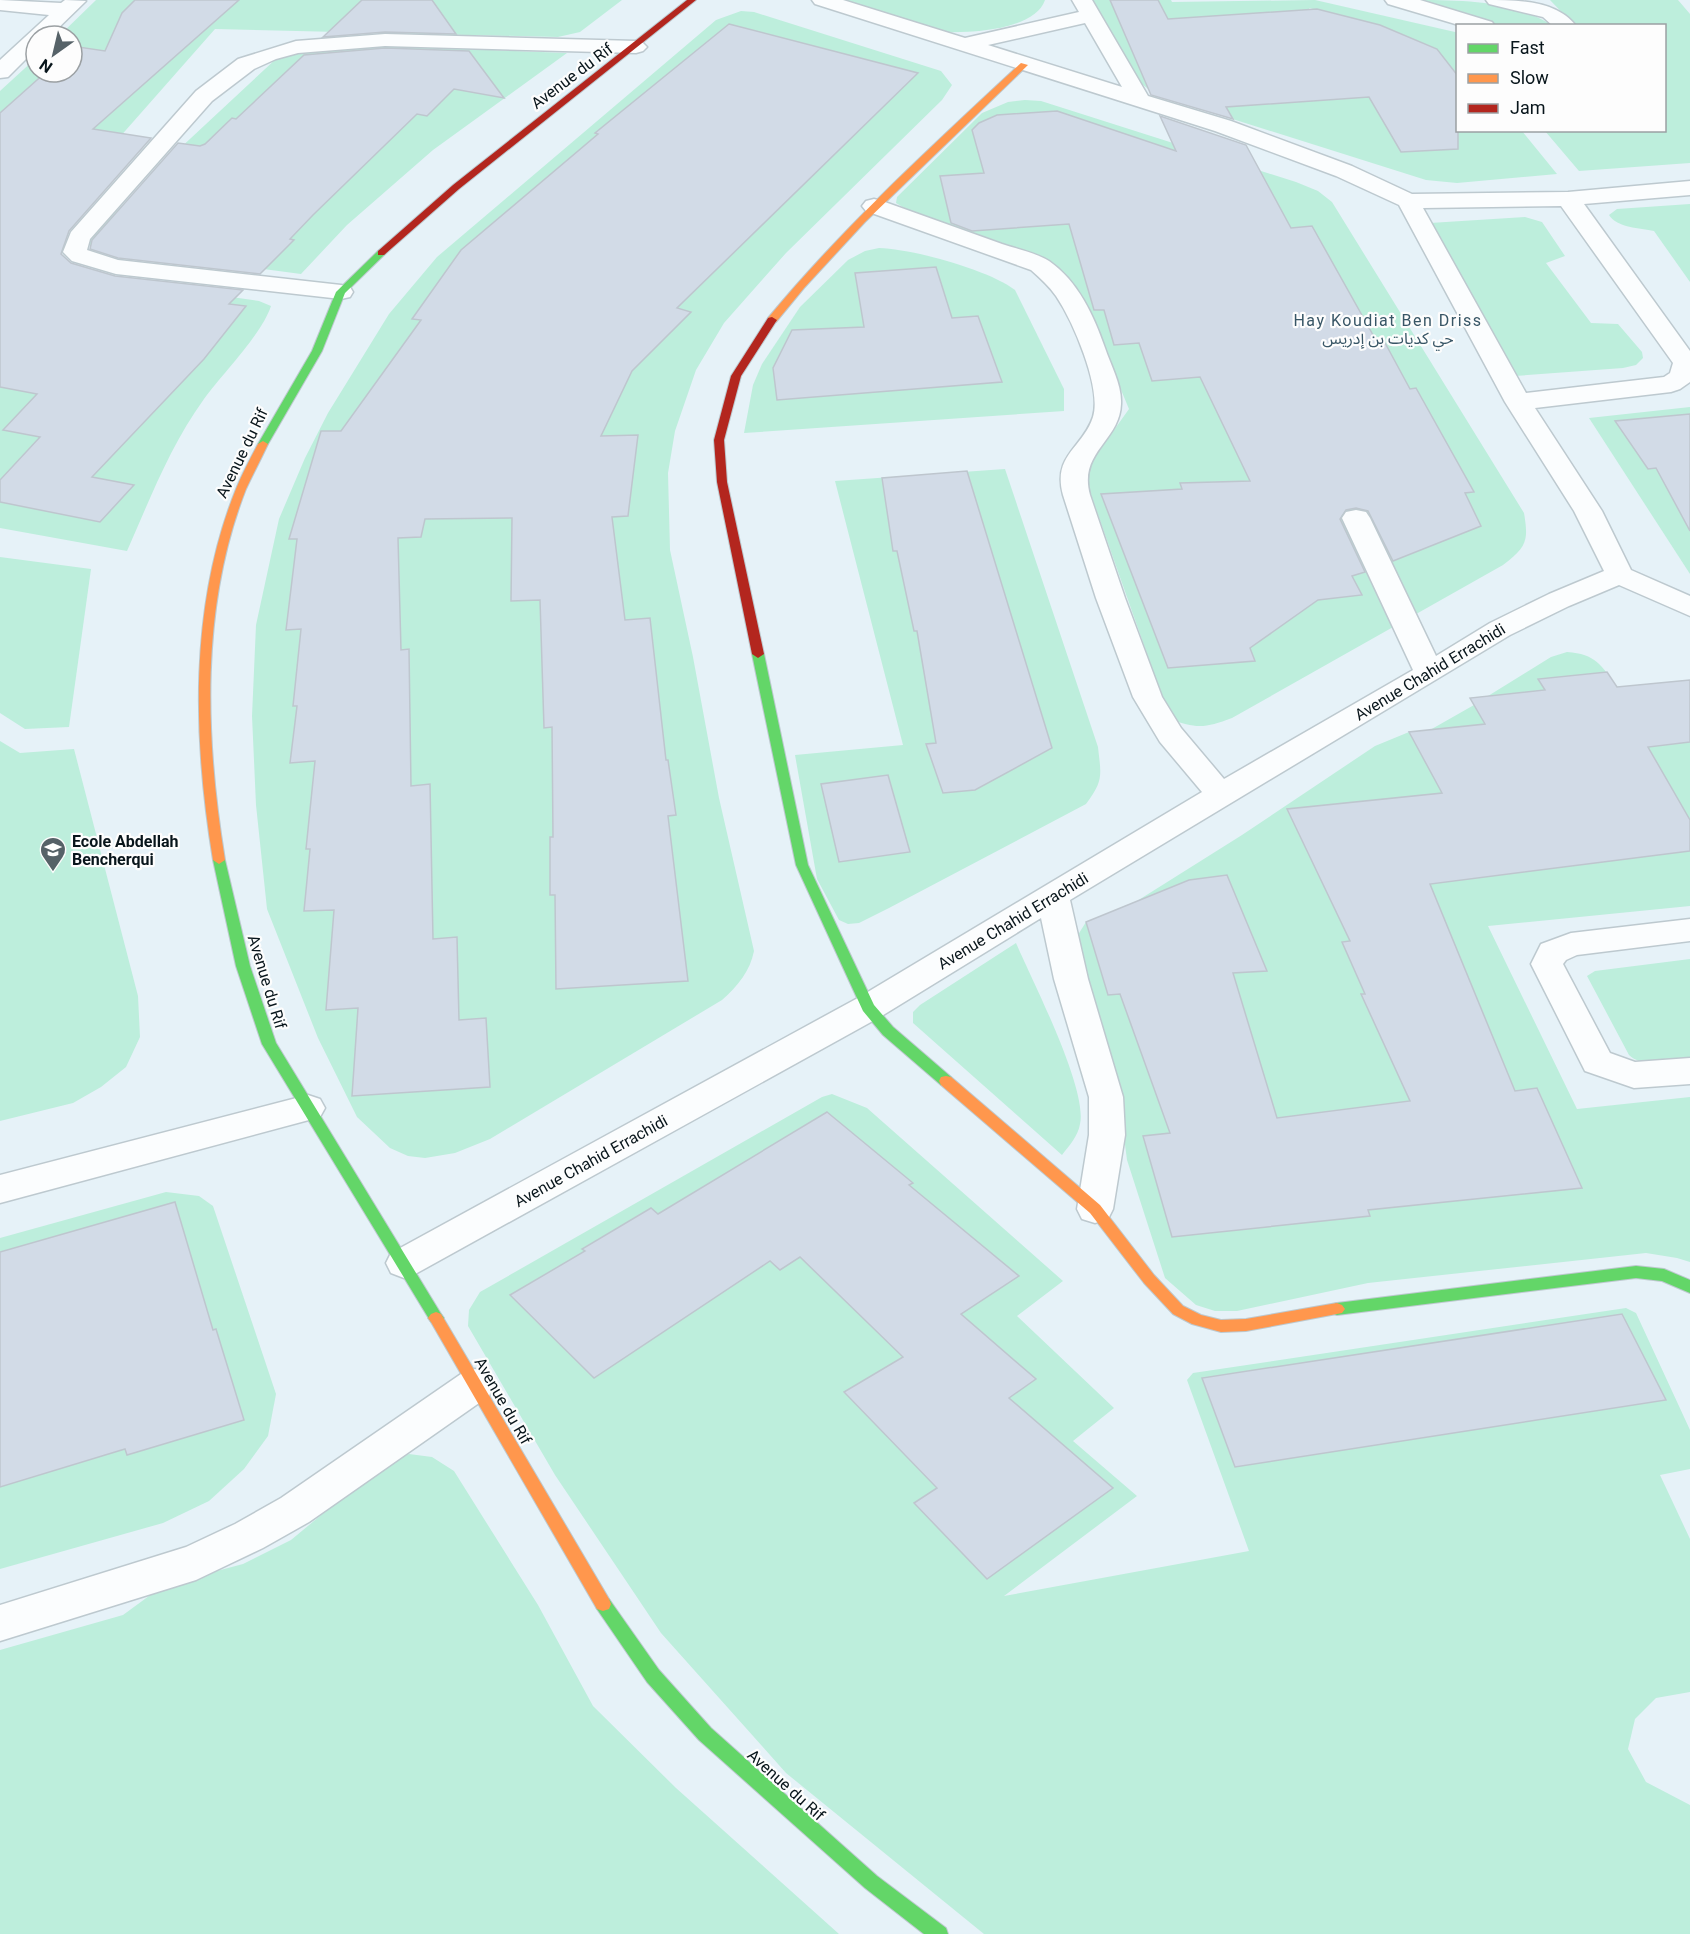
<svg xmlns="http://www.w3.org/2000/svg" width="1690" height="1934" viewBox="0 0 1690 1934" font-family="Roboto,'Noto Sans Arabic',sans-serif">
<style>
.green{fill:#bdeedc}
.building{fill:#d2dbe7;stroke:#bec6ce;stroke-width:1.5}
.lines{fill:none;stroke-linecap:round;stroke-linejoin:round}
.street-casing{stroke:#bdc9cf;stroke-width:3}
.fast-casing{stroke:#bdc9cf;stroke-width:2}
.slow-casing{stroke:#bdc9cf;stroke-width:2}
.jam-casing{stroke:#bdc9cf;stroke-width:2}
.street{fill:#fbfdfe;fill-rule:evenodd}
.fast{fill:#63d668;fill-rule:evenodd}
.slow{fill:#ff974d;fill-rule:evenodd}
.jam{fill:#b3261e;fill-rule:evenodd}
.labels{text-anchor:middle;dominant-baseline:central;stroke-width:4.5;stroke-linejoin:round;paint-order:stroke}
.street-label{font-size:16px;fill:#08151b;stroke:#fdfdfd}
.far-quarter-label{font-size:16px;letter-spacing:1.5px;fill:#385666;stroke:#fdfdfd}
.poi-label{font-size:16px;font-weight:bold;fill:#08151b;stroke:#fdfdfd;text-anchor:start}
</style>
<rect width="100%" height="100%" fill="#e6f2f8"/>
<g class="green">
<path d="M96 0H622L580 32 558 37 215 29 7 265 259 301 271 306C262 334 222 374 204 399 170 446 150 499 127 551L0 528V91L36 58V72H72V36H59Z"/>
<path d="M843 0H1045C1035 30 971 33 944 32Z"/>
<path d="M1091 0H1171L1172 2 1315 0 1455 32 1457 33V76L1437 49 1380 25 1309 8 1322 29 1458 130 1522 131 1557 174 1457 183 1426 180 1166 98 1153 93 1142 84Z"/>
<path d="M1413 0C1459 0 1512 0 1552 25H1497L1489 21Z"/>
<path d="M1550 0H1678L1690 14V163L1579 171 1545 131 1664 130V26L1574 25Z"/>
<path d="M741 11 754 12 941 71 952 85 942 100 786 253 724 323 696 370 675 431 668 473 670 550 693 657 719 798 754 951C750 971 738 986 722 1000L490 1139 455 1153 425 1158 408 1156 390 1148 357 1117 318 1038 267 909 256 805 252 716 256 625 279 519 305 458 328 413 389 314 437 257 716 20Z"/>
<path d="M389 46 567 53 433 150 347 225 301 274 94 247 89 244V239L162 165 278 57 320 47Z"/>
<path d="M1025 100 1041 101 1296 182 1318 191 1332 202 1524 513C1529 542 1526 547 1503 565L1232 718C1206 728 1196 729 1170 719L1085 478 1089 465 1129 409 1086 306 1045 260 906 209 896 203 897 197 982 113 1008 102Z"/>
<path d="M1690 204V282L1654 231C1640 228 1617 228 1609 215L1617 209Z"/>
<path d="M1525 217 1542 222 1565 256 1546 263 1591 323 1618 324 1642 352 1643 358 1636 365 1623 368 1515 376 1430 223Z"/>
<path d="M879 248C913 249 989 270 1015 290L1064 389V411L744 433 753 385 762 364 800 307 848 260 865 251Z"/>
<path d="M1690 407V574L1589 418Z"/>
<path d="M1005 469 1098 747C1101 775 1104 780 1086 804L889 908 859 923 848 924 839 920 817 879 795 755 903 745 835 481Z"/>
<path d="M0 557 91 569 69 727 25 729 0 713Z"/>
<path d="M1567 652C1596 654 1601 665 1617 687L1690 680V906L1488 926 1577 1109 1690 1097V1262L1677 1258 1646 1253 1368 1283 1237 1311H1215L1196 1305 1165 1278 1127 1160 1123 1129 1076 938 1086 922 1137 901 1242 835 1375 746 1409 732 1430 730 1474 705 1470 698 1488 696 1551 657Z"/>
<path d="M0 741 20 753 74 749 138 996 140 1037 126 1067 101 1087 73 1103 0 1121Z"/>
<path d="M1016 943C1032 980 1088 1089 1080 1124 1078 1136 1069 1146 1062 1155L913 1023V1012L920 1005Z"/>
<path d="M1690 959V1059C1671 1060 1643 1069 1629 1055L1587 976 1595 971Z"/>
<path d="M832 1094 867 1108 1063 1281 1017 1316 1114 1408 1073 1441 1137 1496 1004 1596 1249 1551 1187 1380 1193 1373 1626 1308 1636 1313 1690 1430V1469L1660 1475 1690 1539V1692L1656 1698 1635 1719 1628 1749 1646 1782 1690 1805V1934H984L786 1773 661 1633 555 1475 468 1326 469 1310 480 1292 822 1097Z"/>
<path d="M166 1192 199 1196 213 1206 276 1394 268 1436 244 1469 209 1501 163 1523 0 1569V1238Z"/>
<path d="M409 1454 432 1457 454 1471 538 1605 593 1706 676 1788 839 1934H0V1650L123 1615 164 1585 243 1564 291 1540 373 1472Z"/>
</g>
<g class="building">
<path d="M135 0H239L93 129 151 138 69 231 61 254 71 263 115 276 243 290 229 304 246 306 204 359 92 477 134 485 100 522 0 502V480L40 437 3 430 37 394 0 387V113L46 72H72V46L105 51 122 13Z"/>
<path d="M362 0H432L456 34 385 32 323 37Z"/>
<path d="M1110 0H1158L1168 19 1317 9 1380 25 1437 49 1458 76V149L1401 152 1369 97 1226 107 1233 119 1151 95Z"/>
<path d="M729 24 918 73 677 308 691 312 632 371 601 436 638 435 628 516 612 517 625 620 650 618 666 760H668L676 815 668 816 688 981 556 989 555 895H550V837H553L552 727 544 728 540 600 511 601 512 518 425 519 421 537 398 538 401 650 409 649 411 786 430 784 433 939 457 937 459 1020 486 1018 490 1087 352 1096 358 1008 326 1010 334 910 304 911 310 849H306L315 761 290 763 297 706H293L301 629 286 630 297 539H289L321 431H341L421 320 412 319 461 250 598 134 595 133Z"/>
<path d="M385 48 469 51 504 98 454 89 427 116 417 114 313 215 290 239 294 240 260 274 118 258 90 249 92 240 178 143 200 146 205 144 232 118 236 119 304 55Z"/>
<path d="M1057 111 1176 151 1160 116 1246 145 1291 228 1312 226 1377 342 1384 341 1410 389 1416 388 1474 492 1465 493 1481 526 1393 561 1368 511 1356 508 1346 510 1340 519 1365 572 1352 576 1362 595 1318 600 1250 648 1255 661 1168 668 1101 494 1182 489 1180 483 1250 481 1200 377 1152 381 1139 343 1114 345 1104 310H1094L1069 224 972 231 951 223 940 176 984 173 972 130 979 123 997 115Z"/>
<path d="M936 267 952 318 978 316 1002 382 777 400 773 368 792 330 864 327 855 273Z"/>
<path d="M1690 414V531L1656 468 1648 469 1615 421Z"/>
<path d="M967 471 1052 748 975 790 943 793 926 744 936 743 917 631H914L897 551H893L882 478Z"/>
<path d="M1607 672 1617 687 1690 680V742L1648 747 1690 820V851L1430 884 1515 1091 1537 1088 1582 1188 1368 1210 1370 1216 1172 1237 1143 1136 1170 1133 1120 994 1108 995 1086 922 1189 880 1227 875 1267 971 1233 973 1277 1118 1410 1101 1361 994H1365L1342 942 1350 941 1287 809 1442 793 1409 732 1485 724 1470 698 1545 690 1538 679Z"/>
<path d="M888 775 910 852 839 862 821 784Z"/>
<path d="M827 1112 913 1183 909 1185 1019 1276 961 1314 1036 1379 1009 1398 1113 1488 987 1579 914 1503 937 1488 844 1392 903 1357 800 1257 780 1270 770 1261 594 1378 510 1295 585 1251 582 1249 651 1208 658 1214Z"/>
<path d="M175 1202 213 1330 216 1329 244 1420 127 1455 125 1449 0 1487V1252Z"/>
<path d="M1622 1314 1666 1400 1235 1467 1202 1378Z"/>
</g>
<g class="lines">
<defs>
<g id="street">
<path d="M0 0 61 3 65 0 86 1 50 36H36V49L8 77 0 78V60L49 15 0 10Z"/>
<path d="M812 0H843L965 38 1079 12 1072 0H1092L1148 96 1231 121 1352 166 1412 194 1568 192 1690 181V195L1584 204 1690 351V382L1680 389 1671 392 1535 408 1602 511 1631 570 1690 596V616L1619 585 1569 606 1510 635 1070 900 1088 979 1123 1097 1125 1135 1113 1209 1108 1219 1095 1223 1082 1219 1077 1209 1089 1135V1097L1054 979 1041 918 880 1017 417 1273 404 1278 391 1273 386 1263 391 1253 856 999 1202 792 1160 742 1133 697 1096 598 1063 495C1052 455 1083 448 1093 417 1102 388 1073 321 1056 296 1049 286 1040 278 1031 270L866 211 862 206 866 201 874 199 882 201C922 215 962 230 1002 244 1017 249 1036 253 1049 261 1078 281 1094 316 1105 348 1111 366 1122 385 1121 404 1120 441 1078 452 1090 495L1125 598 1162 697 1181 728 1224 779 1413 670 1342 518 1346 512 1356 510 1366 512 1370 518 1436 656 1490 623 1549 594 1604 571 1574 511 1505 402 1399 205 1336 176 1215 131 815 4ZM1085 23 1122 87 988 45ZM1561 206 1673 363 1670 373 1664 377 1526 393 1423 208Z"/>
<path d="M1385 0H1420L1492 22 1495 26H1462L1388 4Z"/>
<path d="M1486 0C1516 0 1557 0 1576 26H1553L1543 17 1489 4Z"/>
<path d="M385 34 636 41 643 43 647 47 643 51 636 53 385 46 298 53 276 59 254 69 212 101 90 239 87 250 118 260 341 285 350 287 353 292 350 297 341 299 116 274 72 261 63 252 71 232 196 91 238 59 296 41Z"/>
<path d="M1690 919V941L1577 955 1566 960 1563 964 1610 1053 1635 1062 1690 1058V1084L1634 1088 1585 1071 1531 964 1541 944 1571 933Z"/>
<path d="M308 1095 320 1099 325 1108 320 1117 0 1203V1175Z"/>
<path d="M475 1369 489 1374 494 1385 489 1396 309 1522 263 1548 196 1580 0 1641V1605L186 1547 235 1524 281 1498 461 1374Z"/>
</g>
<g id="fast">
<path d="M381 250 386 253 384 255 345 293 322 351 268 444 263 447 259 446 258 444 312 351 336 292 378 251Z"/>
<path d="M758 650 764 654 808 865 874 1005 893 1027 951 1077 953 1081 951 1085H941L883 1035 863 1011 796 865 752 654Z"/>
<path d="M219 856 225 860 250 966 276 1043 441 1314 444 1318 441 1322 436 1324 431 1322 262 1044 236 966 213 860Z"/>
<path d="M1636 1266 1664 1269 1690 1280V1293L1662 1281 1636 1278 1337 1315 1332 1313 1329 1309 1332 1305 1337 1303Z"/>
<path d="M603 1597 609 1599 659 1670 711 1728 877 1876 946 1928 948 1934H924L865 1888 699 1740 647 1682 597 1609 595 1604 597 1599Z"/>
</g>
<g id="slow">
<path d="M1021 63 1028 65 865 222 804 288 776 322H768V318C845 225 933 145 1021 63Z"/>
<path d="M263 441 268 444C261 459 253 474 246 489 200 606 205 738 225 860L219 864 213 860C193 738 189 606 236 489 242 474 250 459 258 444Z"/>
<path d="M946 1076 951 1077 1100 1205 1154 1275 1183 1306 1201 1315 1221 1320 1246 1319 1337 1303 1342 1305 1345 1309 1342 1313 1246 1331 1221 1332 1192 1324 1173 1314 1144 1283 1090 1213 941 1085 939 1081 941 1077Z"/>
<path d="M436 1312 441 1314 609 1599 611 1604 609 1609 603 1611 597 1609 431 1322 428 1318 431 1314Z"/>
</g>
<g id="jam">
<path d="M687 0H696L459 189 384 255H378V251L453 185Z"/>
<path d="M772 317 777 320 741 376 724 440 727 482 764 654 758 658 752 654 717 482 714 440 731 376 768 318Z"/>
</g>
</defs>
<use href="#street" class="street-casing"/>
<use href="#fast" class="fast-casing"/>
<use href="#slow" class="slow-casing"/>
<use href="#jam" class="jam-casing"/>
<use href="#street" class="street"/>
<use href="#fast" class="fast"/>
<use href="#slow" class="slow"/>
<use href="#jam" class="jam"/>
</g>
<defs>
<symbol id="school-pin" viewBox="-11 -11 22 30"><path d="M0 17L-7.5 6A9.5 9.5 0 1 1 7.5 6Z" fill="#566268" stroke="#fdfdfd"/><path d="M0-5L7-2L0 1L-7-2ZM-4 1L0 2.5L4 1V4Q0 6-4 4Z" fill="#fff"/></symbol>
</defs>
<g fill-rule="evenodd">
<use href="#school-pin" x="38" y="835" width="30" height="40"/>
</g>
<g class="labels">
<g class="street-label">
<text transform="translate(572 76) rotate(-37)">Avenue du Rif</text>
<text transform="translate(242 453) rotate(-64)">Avenue du Rif</text>
<text transform="translate(1430 672) rotate(-31)">Avenue Chahid Errachidi</text>
<text transform="translate(1013 921) rotate(-31)">Avenue Chahid Errachidi</text>
<text transform="translate(267 982) rotate(73)">Avenue du Rif</text>
<text transform="translate(591 1161) rotate(-29)">Avenue Chahid Errachidi</text>
<text transform="translate(503 1401) rotate(60)">Avenue du Rif</text>
<text transform="translate(786 1785) rotate(42)">Avenue du Rif</text>
</g>
<g class="far-quarter-label">
<text x="1388" y="320">Hay Koudiat Ben Driss<tspan x="1388" dy="18">حي كديات بن إدريس</tspan></text>
</g>
<g class="poi-label">
<text x="72" y="841">Ecole Abdellah<tspan x="72" dy="18">Bencherqui</tspan></text>
</g>
</g>
<rect x="1456" y="24" width="210" height="108" fill="#fdfdfd" stroke="#9ba0a3" stroke-width="1.5"/>
<rect x="1468" y="44" width="30" height="9" fill="#63d668" stroke="#9ba0a3" stroke-width="1.5"/>
<text x="1510" y="54" font-size="18" fill="#08151b">Fast</text>
<rect x="1468" y="74" width="30" height="9" fill="#ff974d" stroke="#9ba0a3" stroke-width="1.5"/>
<text x="1510" y="84" font-size="18" fill="#08151b">Slow</text>
<rect x="1468" y="104" width="30" height="9" fill="#b3261e" stroke="#9ba0a3" stroke-width="1.5"/>
<text x="1510" y="114" font-size="18" fill="#08151b">Jam</text>
<g transform="translate(54 54) rotate(214)"><circle r="28" fill="#fdfdfd" stroke="#9ba0a3" stroke-width="1.5"/>
<path d="M0-4.5L10 22L0 15L-10 22Z" fill="#566268"/>
<text y="-9" font-size="16" font-weight="bold" text-anchor="middle" fill="#08151b">N</text>
</g>
</svg>
